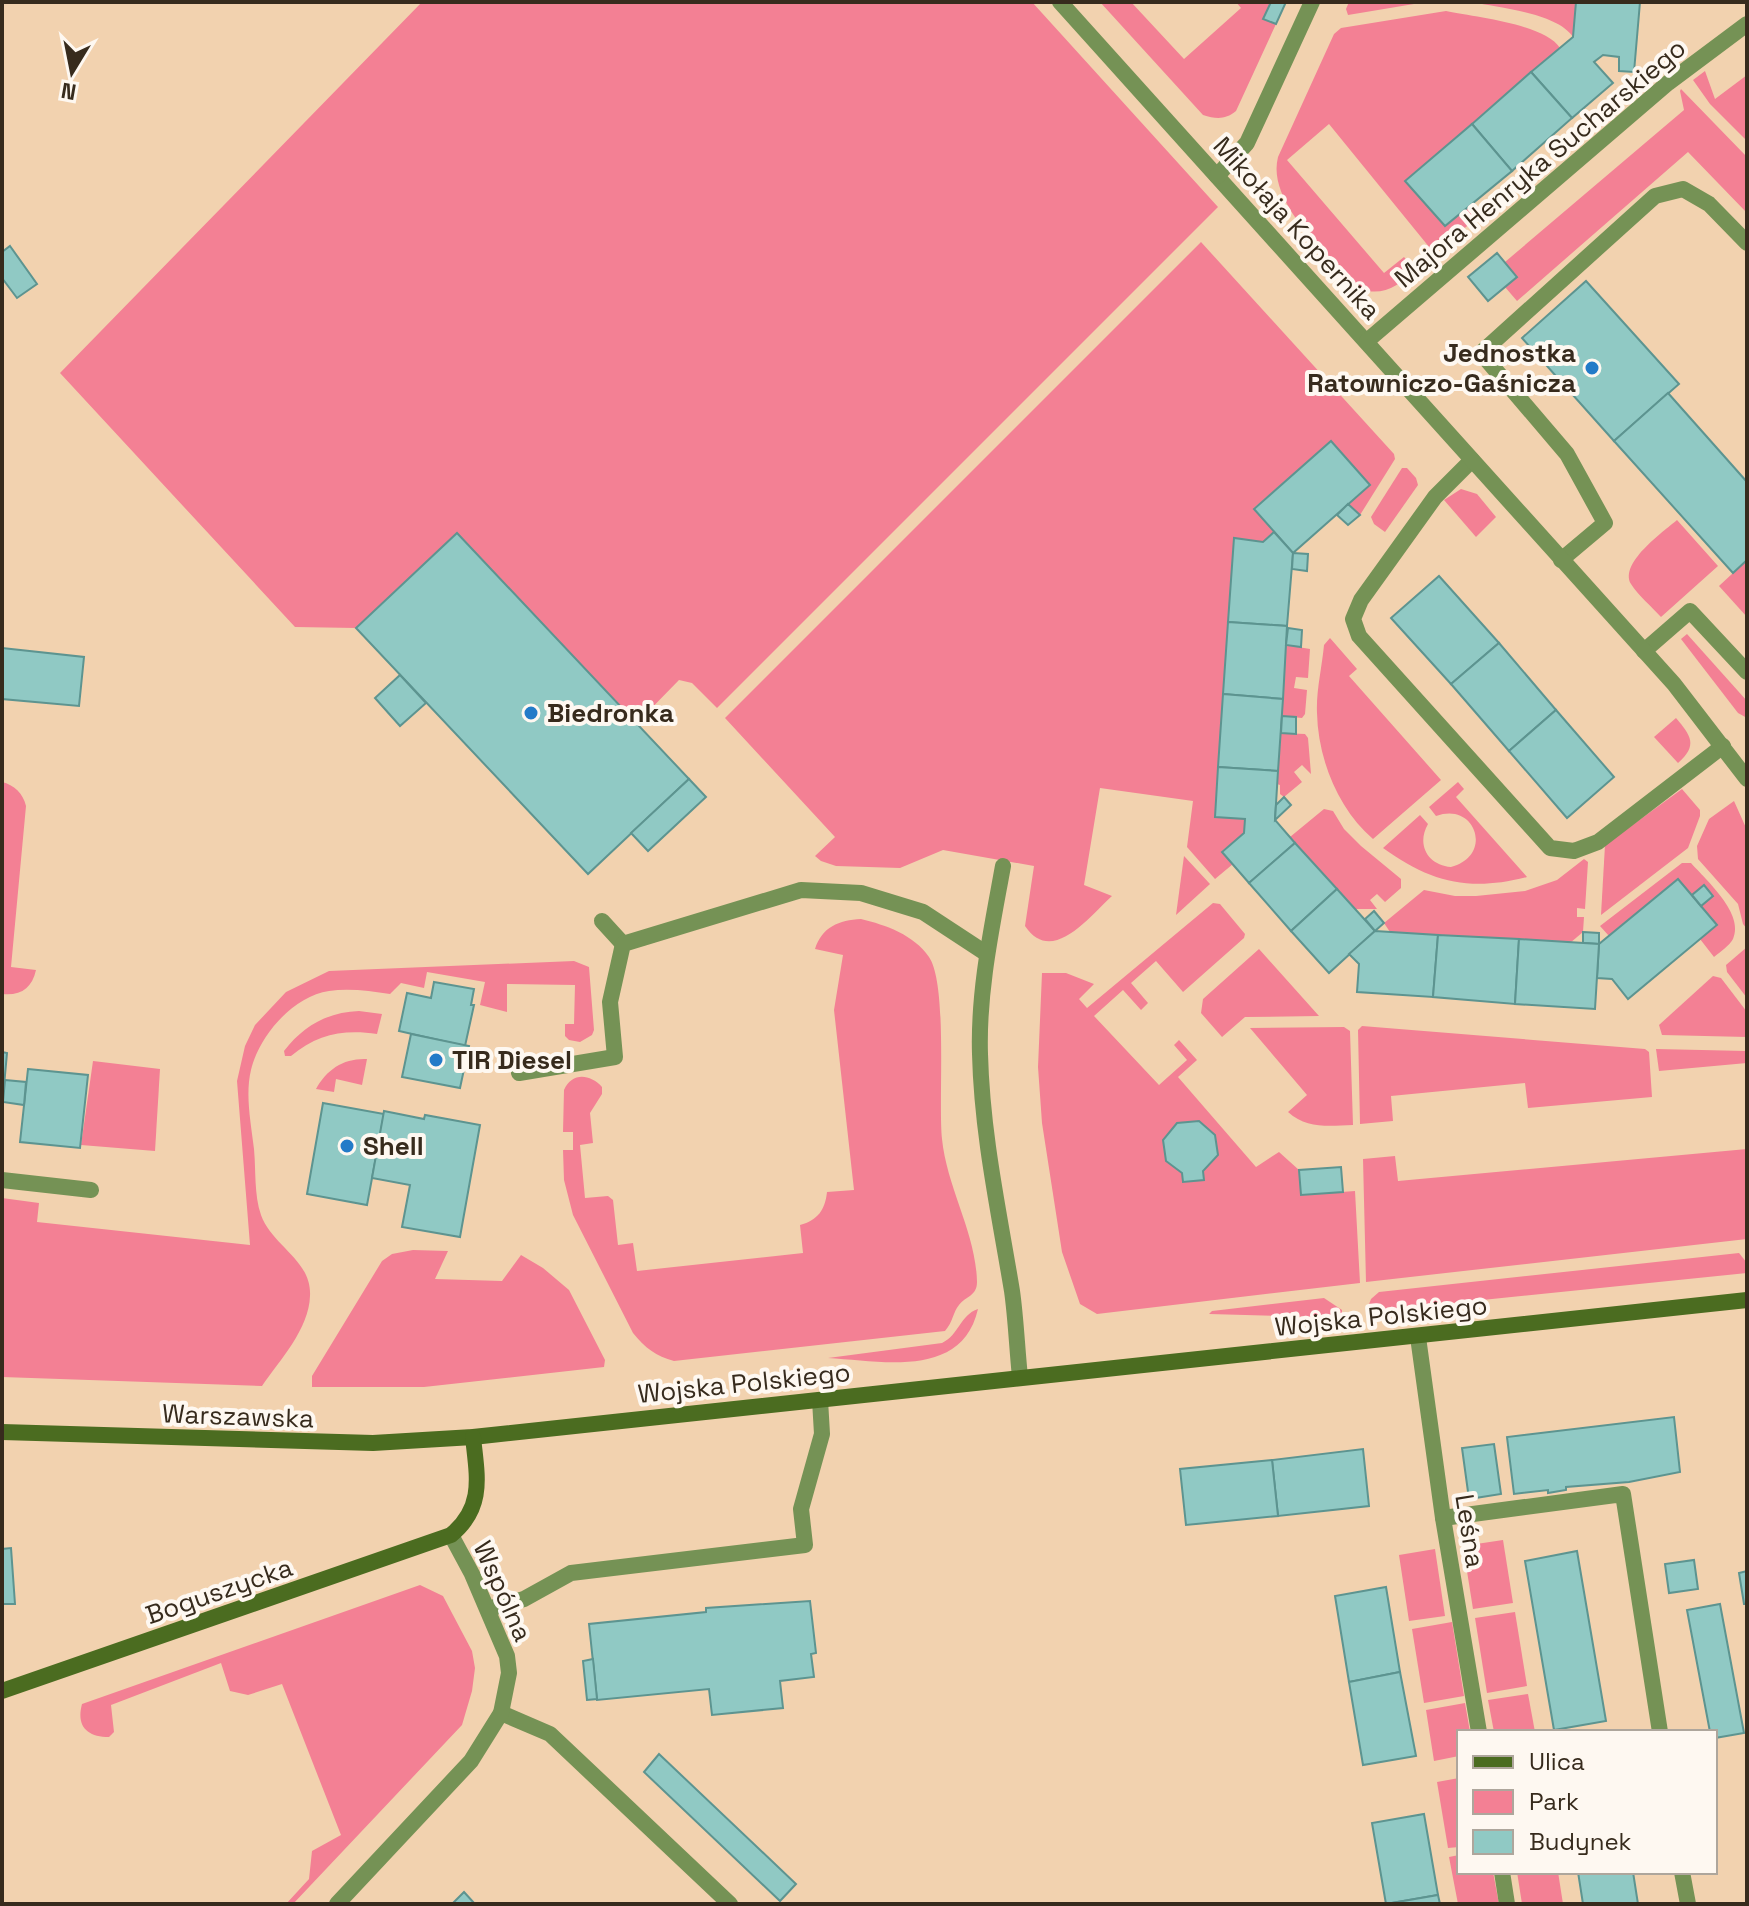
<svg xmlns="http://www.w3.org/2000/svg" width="1749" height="1906" viewBox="0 0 1749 1906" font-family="'Space Grotesk',sans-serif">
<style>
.green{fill:#f38094}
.building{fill:#90c9c4;stroke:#5d9490;stroke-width:2}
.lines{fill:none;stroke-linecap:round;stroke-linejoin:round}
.lane{stroke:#759255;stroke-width:16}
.street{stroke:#759255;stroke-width:16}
.secondary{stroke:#4b6c20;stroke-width:16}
.poi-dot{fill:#237bc8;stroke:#fef8f1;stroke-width:3}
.labels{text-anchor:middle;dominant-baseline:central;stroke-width:8;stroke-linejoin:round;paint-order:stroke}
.street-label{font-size:26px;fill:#372b1d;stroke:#fef8f1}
.poi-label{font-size:26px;font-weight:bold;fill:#372b1d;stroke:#fef8f1;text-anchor:start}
</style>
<rect width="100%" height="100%" fill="#f2d2af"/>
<g class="green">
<path d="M422 2H1032L1218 207 717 708 692 683 679 680 637 723 457 533 356 628 295 627 60 373Z"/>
<path d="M1100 2H1131L1184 59 1241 8 1236 2H1271L1264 19 1276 24 1236 111C1225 120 1216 119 1203 115Z"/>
<path d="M1349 2H1426L1348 15 1346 9Z"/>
<path d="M1472 2H1576L1573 37C1557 13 1499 8 1472 2Z"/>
<path d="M1446 11C1475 17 1545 24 1560 48L1406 181 1445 226 1468 208 1477 218 1434 253 1329 124 1287 160 1384 273 1404 257 1416 271C1399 285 1383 297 1360 289 1331 257 1266 204 1278 157L1334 34 1341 28Z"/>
<path d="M1705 71 1715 99 1747 75V141L1710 104 1693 80Z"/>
<path d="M1681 89 1747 157V213L1688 152 1517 301 1505 287 1517 276 1505 262 1684 110 1680 91Z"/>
<path d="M1201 242 1394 454 1395 459 1360 515 1348 504 1370 485 1331 441 1254 508 1274 532 1263 542 1234 539 1215 817 1245 819 1244 833 1222 851 1233 864 1215 879 1187 847 1193 801 1100 788 1084 885 1112 896C1089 917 1052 966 1025 926L1034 866 943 850 900 868 836 866 821 861 815 856 835 837 725 718Z"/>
<path d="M1402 468H1407L1416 478 1418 485 1385 532 1374 524 1371 517Z"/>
<path d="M1461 489 1477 494 1496 517 1476 537 1444 500Z"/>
<path d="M1677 520 1718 566 1661 617C1652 607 1638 595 1631 584 1619 563 1663 532 1677 520Z"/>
<path d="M1747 560V617L1719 586Z"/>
<path d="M1687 634 1747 701V718L1738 713 1681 639Z"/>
<path d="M1330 638 1357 669 1349 676 1441 780 1373 839C1338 809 1318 759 1317 713 1316 691 1322 667 1324 645Z"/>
<path d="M1286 645 1310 649 1308 678 1296 677 1294 688 1307 690 1305 714 1302 718 1282 716Z"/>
<path d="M1676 718C1691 736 1698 745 1678 763L1654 737Z"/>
<path d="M1281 733 1305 734 1308 738 1311 774 1302 765 1294 772 1302 782 1284 797 1280 794V785L1277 784Z"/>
<path d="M2 782C14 785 23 793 26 806L11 967 36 970C32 988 21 996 2 994Z"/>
<path d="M1458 782 1464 789 1456 797 1527 877C1469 892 1430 882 1383 848L1420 815 1428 824C1416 845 1428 865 1451 867 1494 856 1476 801 1436 816L1429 807Z"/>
<path d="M1682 789 1700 810V816L1688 848 1601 915 1605 845Z"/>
<path d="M1734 801 1747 830V929L1743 924 1738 904 1698 859 1697 846 1709 819Z"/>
<path d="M1324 809 1333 811 1344 829 1361 846 1401 879V888L1385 902 1377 894 1370 900 1377 909H1356L1290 837Z"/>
<path d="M1184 856 1210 884 1176 915Z"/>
<path d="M1584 859 1588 862 1585 909 1577 908V917H1584L1583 932 1570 943 1390 932 1384 923 1424 890 1455 896H1476L1525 891 1557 880Z"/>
<path d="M1682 863H1691C1706 880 1745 914 1733 939 1730 945 1720 952 1714 957L1700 939 1717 926 1701 906 1713 896 1704 885 1692 895 1678 879 1609 936 1600 926Z"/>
<path d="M1213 903 1220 904 1245 934 1244 938 1183 992 1156 961 1131 983 1148 1003 1141 1010 1123 990 1094 1016 1159 1085 1187 1060 1174 1045 1179 1040 1197 1060 1178 1077 1256 1167 1279 1152 1299 1170 1301 1195 1355 1191 1360 1283 1097 1314 1080 1304 1062 1252 1042 1123 1038 1067 1042 973H1066L1094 984 1079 999 1087 1008Z"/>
<path d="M861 919C886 925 914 935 929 957 948 985 938 1100 942 1139 947 1188 976 1233 977 1282 977 1296 966 1296 959 1305 953 1312 953 1322 945 1331L674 1361C656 1356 645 1348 633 1333L573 1215 564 1180 563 1150H573V1132H563L564 1090C572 1072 590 1074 602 1087V1094L590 1113 593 1143 580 1145 585 1198 608 1196 613 1200 618 1245 633 1243 637 1271 803 1253 800 1225C818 1220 825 1210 827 1192L854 1190 834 1010 843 955 815 949C822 927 839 920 861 919Z"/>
<path d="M1747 947V998L1727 972 1726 965Z"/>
<path d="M1259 949 1319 1016 1245 1017 1222 1037 1201 1013 1203 999Z"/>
<path d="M574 961 589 967 594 1030 592 1035 580 1042 569 1040 565 1036V1024H574L575 985 507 984V1012L480 1005 485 982 427 972 424 988 401 983 390 994C370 991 349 988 329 991 293 996 259 1036 251 1070 245 1095 251 1123 254 1149 256 1170 254 1195 261 1215 272 1246 312 1260 310 1296 309 1329 280 1360 262 1386L2 1377V1198L39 1203 37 1222 250 1245 237 1081 245 1046 255 1025 286 992 329 971Z"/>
<path d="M1713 976 1721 978 1747 1012V1037L1662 1035 1659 1025Z"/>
<path d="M359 1011 382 1014 377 1034C344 1029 317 1034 291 1056H285L284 1051C303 1026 328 1012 359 1011Z"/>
<path d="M1362 1026 1645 1049 1649 1052 1652 1097 1528 1108 1525 1083 1391 1096 1393 1121 1360 1124 1358 1030Z"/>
<path d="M1344 1027 1350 1031 1353 1125C1328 1126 1307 1129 1288 1112L1307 1095 1250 1028Z"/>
<path d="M1656 1049 1747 1051V1063L1659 1071Z"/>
<path d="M367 1059 362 1085 336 1079 334 1092 316 1089C327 1069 344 1058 367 1059Z"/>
<path d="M93 1061 160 1069 155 1151 81 1145Z"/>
<path d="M1747 1149V1239L1366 1282 1363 1159 1395 1156 1398 1181Z"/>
<path d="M413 1250 448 1251 435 1279 502 1281 521 1255 543 1268 569 1290 605 1360 604 1367 424 1387H312V1376L382 1261 392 1254Z"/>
<path d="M1739 1253 1747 1263V1273L1366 1312 1371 1299 1379 1292Z"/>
<path d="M1324 1298 1342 1310V1314L1313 1317 1209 1314 1212 1311Z"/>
<path d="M978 1309C962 1379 882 1361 828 1358L942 1343C959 1335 960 1315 978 1309Z"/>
<path d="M1503 1540 1513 1603 1473 1609 1463 1546Z"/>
<path d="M1435 1549 1445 1616 1409 1621 1399 1555Z"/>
<path d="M420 1585 443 1596 472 1651 475 1668 472 1691 462 1725 293 1904H286L309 1879 312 1851 341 1835 282 1684 248 1695 230 1691 221 1663 111 1705 114 1732 109 1737C87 1737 76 1726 82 1704Z"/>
<path d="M1515 1612 1527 1686 1487 1693 1475 1618Z"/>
<path d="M1452 1622 1464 1696 1424 1703 1412 1629Z"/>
<path d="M1528 1694 1535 1732H1494L1488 1700Z"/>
<path d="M1465 1703 1470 1732H1459V1756L1434 1761 1426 1710Z"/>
<path d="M1459 1778V1847L1448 1848 1437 1782Z"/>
<path d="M1459 1855V1872H1493L1499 1904H1458L1449 1857Z"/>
<path d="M1517 1872H1558L1563 1904H1522Z"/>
</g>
<g class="building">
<path d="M1271 2H1286L1276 24 1263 19Z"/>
<path d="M1576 2H1640L1634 72 1619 71V57L1603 55 1594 62 1613 83 1572 118 1531 72 1573 37Z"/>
<path d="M1531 72 1572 118 1512 171 1472 124Z"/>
<path d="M1472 124 1512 171 1445 226 1405 181Z"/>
<path d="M10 246 37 284 17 298 2 278V252Z"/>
<path d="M1497 253 1517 277 1488 301 1468 277Z"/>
<path d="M1586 281 1679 384 1614 441 1522 338Z"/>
<path d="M1668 393 1747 482V560L1733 573 1614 441Z"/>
<path d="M1331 441 1370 485 1293 553 1254 509Z"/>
<path d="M1348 504 1360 515 1348 525 1337 515Z"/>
<path d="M1274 532 1293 553 1287 626 1228 622 1234 538 1263 542Z"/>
<path d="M457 533 689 779 588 874 356 628Z"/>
<path d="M1293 553 1308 554 1307 571 1292 569Z"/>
<path d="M1439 576 1499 643 1451 684 1391 618Z"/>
<path d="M1228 622 1287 626 1283 699 1223 694Z"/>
<path d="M1288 628 1302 630 1301 647 1286 645Z"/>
<path d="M1499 643 1556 710 1509 751 1451 684Z"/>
<path d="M2 648 84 657 79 706 2 699Z"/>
<path d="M400 675 426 703 400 726 375 698Z"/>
<path d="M1223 694 1283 699 1278 771 1218 767Z"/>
<path d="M1556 710 1614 777 1567 818 1509 751Z"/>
<path d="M1282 716 1296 717V734L1281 733Z"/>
<path d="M1218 767 1278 771 1275 820 1295 843 1249 883 1222 852 1244 833 1245 819 1215 817Z"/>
<path d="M689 779 706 797 648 851 631 833Z"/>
<path d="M1284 797 1291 805 1275 820 1276 805Z"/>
<path d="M1295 843 1337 889 1291 931 1249 883Z"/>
<path d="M1678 879 1717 925 1628 999 1612 979 1597 978 1599 944Z"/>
<path d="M1704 885 1713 896 1701 906 1692 895Z"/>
<path d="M1337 889 1375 931 1329 973 1291 931Z"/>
<path d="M1374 911 1384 923 1375 931 1365 919Z"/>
<path d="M1375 931 1438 935 1433 997 1357 992 1359 964 1349 954Z"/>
<path d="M1583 932 1599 933V944L1583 943Z"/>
<path d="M1438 935 1519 939 1515 1004 1433 997Z"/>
<path d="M1519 939 1599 944 1595 1009 1515 1004Z"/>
<path d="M434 982 474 989 471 1005H474L465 1046 399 1031 407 993 431 998Z"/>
<path d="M411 1034 469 1046 460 1088 402 1077Z"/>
<path d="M2 1052 7 1053 2 1108Z"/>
<path d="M28 1069 88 1075 80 1148 20 1142Z"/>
<path d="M5 1080 26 1082 24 1105 3 1102Z"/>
<path d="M323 1103 384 1114 367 1205 307 1194Z"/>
<path d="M384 1111 424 1119 425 1115 480 1125 460 1237 402 1227 410 1185 372 1178Z"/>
<path d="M1199 1121 1215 1135 1218 1155 1203 1171 1204 1180 1183 1182 1182 1173 1166 1161 1163 1140 1177 1123Z"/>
<path d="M1341 1167 1343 1192 1301 1195 1299 1170Z"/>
<path d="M1674 1417 1680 1472 1629 1482 1566 1487V1490L1548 1493V1490L1514 1494 1507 1437Z"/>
<path d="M1494 1444 1501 1494 1469 1499 1462 1448Z"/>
<path d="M1363 1449 1369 1506 1278 1516 1272 1460Z"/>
<path d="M1272 1460 1278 1516 1186 1525 1180 1469Z"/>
<path d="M11 1548 15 1604H2V1549Z"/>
<path d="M1577 1551 1606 1721 1554 1730 1525 1561Z"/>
<path d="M1694 1560 1698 1589 1669 1593 1665 1564Z"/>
<path d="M1747 1571V1604H1744L1739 1573Z"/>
<path d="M1386 1587 1400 1672 1349 1682 1335 1596Z"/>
<path d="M810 1601 816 1653 811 1654 814 1677 780 1681 783 1708 712 1715 709 1689 597 1700 589 1624 706 1612V1608Z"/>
<path d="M1720 1604 1744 1733 1715 1738V1732H1710L1687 1610Z"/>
<path d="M593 1659 597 1699 587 1700 583 1661Z"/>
<path d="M1400 1672 1416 1756 1363 1765 1349 1682Z"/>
<path d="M659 1754 796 1884 780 1901 644 1772Z"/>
<path d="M1424 1814 1438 1895 1386 1904 1372 1823Z"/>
<path d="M1578 1872H1633L1638 1904H1583Z"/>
<path d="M464 1892 475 1904H452Z"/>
<path d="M1438 1895 1440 1904H1386Z"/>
</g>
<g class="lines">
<g class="lane">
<path d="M1472 460 1435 497 1361 600 1353 619 1359 636 1550 848 1574 851 1598 842 1723 746"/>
<path d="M1561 560 1605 523 1567 454 1481 353 1655 196 1683 189 1709 204 1747 243"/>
<path d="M1644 651 1690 611 1747 672"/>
<path d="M602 921 623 944"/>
<path d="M519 1073 615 1057 610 1002 623 944 801 890 861 893 923 912 987 954"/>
<path d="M2 1180 91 1190"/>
<path d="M1443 1518 1623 1494 1660 1732"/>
<path d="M488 1609 524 1599 571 1573 805 1545 801 1509 822 1434 820 1400"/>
<path d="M501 1713 550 1734 730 1904"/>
<path d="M1682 1872 1688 1904"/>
</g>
<g class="street">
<path d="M1060 2 1674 684 1747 779"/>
<path d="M1217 176 1247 143 1312 2"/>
<path d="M1367 341 1668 83 1747 24"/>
<path d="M1003 866C992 927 978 991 980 1054 982 1135 999 1212 1012 1291 1016 1319 1017 1349 1020 1377"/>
<path d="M1418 1337 1443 1518 1479 1732"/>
<path d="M1502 1872 1507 1904"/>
<path d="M337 1904 471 1761 501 1713 509 1673 507 1656 472 1574 451 1535"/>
</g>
<g class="secondary">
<path d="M2 1432 373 1443 473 1437 1747 1300"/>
<path d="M2 1691 451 1535C485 1507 477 1476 473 1437"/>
</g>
</g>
<g class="poi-dot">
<circle cx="1592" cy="368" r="8"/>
<circle cx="531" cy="713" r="8"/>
<circle cx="436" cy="1060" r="8"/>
<circle cx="347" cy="1146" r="8"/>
</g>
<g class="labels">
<g class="street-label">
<text transform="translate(1540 163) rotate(-40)">Majora Henryka Sucharskiego</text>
<text transform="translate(1297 228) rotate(48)">Mikołaja Kopernika</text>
<text transform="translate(1381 1316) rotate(-6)">Wojska Polskiego</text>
<text transform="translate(744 1383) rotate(-6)">Wojska Polskiego</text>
<text transform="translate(238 1416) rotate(2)">Warszawska</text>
<text transform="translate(1470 1531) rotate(81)">Leśna</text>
<text transform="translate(219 1591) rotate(-19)">Boguszycka</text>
<text transform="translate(503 1591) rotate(66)">Wspólna</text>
</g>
<g class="poi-label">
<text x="1576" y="353" text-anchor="end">Jednostka<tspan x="1576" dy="30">Ratowniczo-Gaśnicza</tspan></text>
<text x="547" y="713">Biedronka</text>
<text x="452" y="1060">TIR Diesel</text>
<text x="363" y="1146">Shell</text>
</g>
</g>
<rect width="1749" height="1906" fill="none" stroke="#372b1d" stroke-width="8"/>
<rect x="1457" y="1730" width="260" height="144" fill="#fef8f1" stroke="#aea69c" stroke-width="2"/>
<rect x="1473" y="1756" width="40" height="12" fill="#4b6c20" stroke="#aea69c" stroke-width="2"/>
<text x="1529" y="1770" font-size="24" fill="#372b1d">Ulica</text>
<rect x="1473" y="1790" width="40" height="24" fill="#f38094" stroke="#aea69c" stroke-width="2"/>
<text x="1529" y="1810" font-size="24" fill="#372b1d">Park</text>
<rect x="1473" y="1830" width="40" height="24" fill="#90c9c4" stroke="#aea69c" stroke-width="2"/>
<text x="1529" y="1850" font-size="24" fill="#372b1d">Budynek</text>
<g transform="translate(72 72) rotate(190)" stroke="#fef8f1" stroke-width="6" paint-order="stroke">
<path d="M0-6L14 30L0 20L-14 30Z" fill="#372b1d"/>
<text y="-12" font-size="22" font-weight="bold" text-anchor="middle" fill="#372b1d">N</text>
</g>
</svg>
